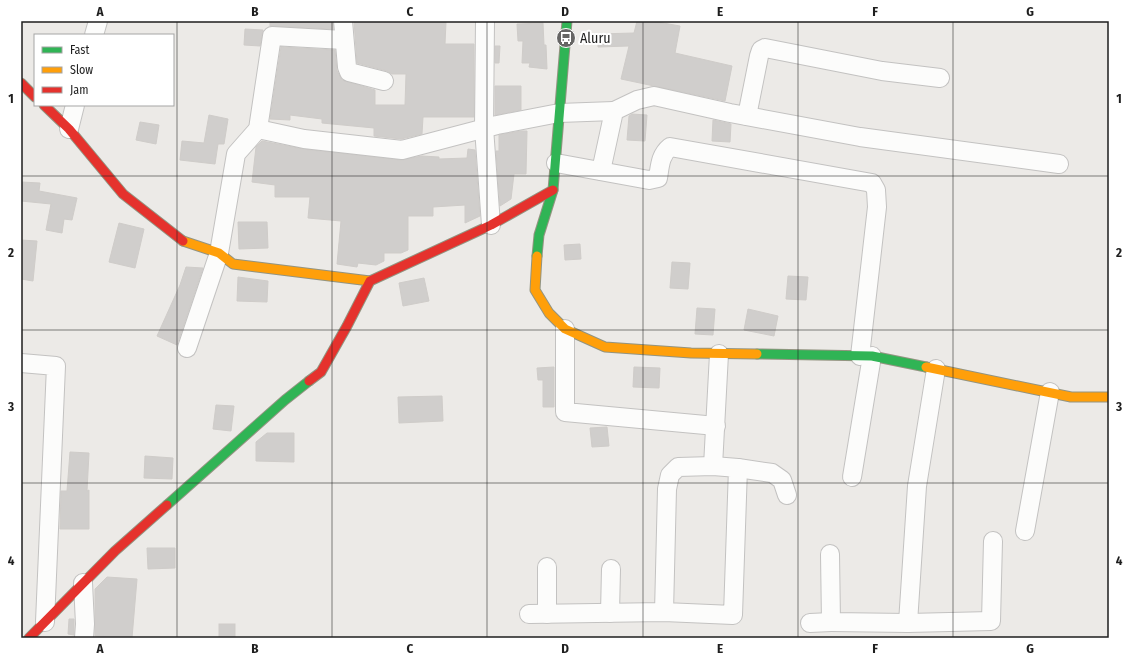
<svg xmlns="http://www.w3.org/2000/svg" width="1130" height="659" viewBox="0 0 1130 659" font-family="'Fira Sans Condensed',sans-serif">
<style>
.building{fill:#d0cecc;stroke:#cfccc9}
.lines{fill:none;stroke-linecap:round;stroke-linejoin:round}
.street-casing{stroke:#c3c2c1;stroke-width:20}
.fast-casing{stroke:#939481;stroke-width:11}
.slow-casing{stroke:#939481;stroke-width:11}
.jam-casing{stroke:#939481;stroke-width:11}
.street{stroke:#fcfcfb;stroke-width:18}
.fast{stroke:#30b455;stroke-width:9}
.slow{stroke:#ff9f0a;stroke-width:9}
.jam{stroke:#e5322d;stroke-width:9}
.grid{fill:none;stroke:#1e1e1e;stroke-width:1;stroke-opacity:0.55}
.labels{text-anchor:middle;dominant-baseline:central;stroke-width:4;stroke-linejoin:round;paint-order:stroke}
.poi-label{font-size:14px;fill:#1e1e1e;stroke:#fff;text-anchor:start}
.neatline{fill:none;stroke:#1e1e1e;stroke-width:1.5}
.grid-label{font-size:13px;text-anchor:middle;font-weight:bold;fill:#1e1e1e}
</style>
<rect width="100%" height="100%" fill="#eceae7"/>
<g class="building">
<path d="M270 21H333V29L270 26Z"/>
<path d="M354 21 446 22 445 44H474V117H423L422 134 401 139 374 136V128L322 123V119L290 115V120L270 119 281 47 335 50 337 71 342 80 375 90V105H405L406 74H392L387 71 357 63Z"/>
<path d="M637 21H652L680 26 675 53 732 66 725 101 621 79 629 46 598 47V34L634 33Z"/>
<path d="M543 23 544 45H546L547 69 529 67 530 63H522L523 41H518L517 24Z"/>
<path d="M245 29 263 30 260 46 244 45Z"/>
<path d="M495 46H500L499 63H495Z"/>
<path d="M495 86H521V110L495 115Z"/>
<path d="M632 114 647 115 645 141 627 140 629 116Z"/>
<path d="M209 115 228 119 224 144H218L215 164 180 160 182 141 204 143Z"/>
<path d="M713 120 731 124 730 142 712 141Z"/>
<path d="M140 122 159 125 156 144 136 140Z"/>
<path d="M521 131H527L526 174H514L511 199 500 206 496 151H499V135Z"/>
<path d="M262 141 303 149 401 160 422 156 439 157V159L467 158 468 149 475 150 480 216 465 223V205L433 207V216H408V250L401 253H384V261L376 265 358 263 357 267 337 264 341 221 308 218 310 197H275V185L252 182 256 147Z"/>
<path d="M21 182 40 183 39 191 77 198 72 220 64 219 62 233 46 230 51 204 21 201Z"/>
<path d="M238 222H267L268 248 239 249Z"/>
<path d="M119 223 144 229 135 268 109 262Z"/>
<path d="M21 240 37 241 33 281 21 279Z"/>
<path d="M580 244 581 259 565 260 564 245Z"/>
<path d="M672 262 690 263 688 289 670 288Z"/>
<path d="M186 267 203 268 177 345 157 336 180 285Z"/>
<path d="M788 276 808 277 806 300 786 299Z"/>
<path d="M238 277 268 281 267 302 237 301Z"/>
<path d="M424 278 429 301 403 306 399 283Z"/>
<path d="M697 308 715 309 713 335 695 334Z"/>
<path d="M748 309 778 316 774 336 744 330Z"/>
<path d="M554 367V407H543V380H538L537 368Z"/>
<path d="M634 367 660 368 659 388 633 387Z"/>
<path d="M442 396 443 421 399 423 398 397Z"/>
<path d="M216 405 234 406 231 431 213 429Z"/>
<path d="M607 427 609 446 592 447 590 428Z"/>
<path d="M267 433H294V462L256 461V442Z"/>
<path d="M70 452 89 453 87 491 89 490V529H60L61 491H67Z"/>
<path d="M145 456 173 458 172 479 144 478Z"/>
<path d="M147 548H175V568L148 569Z"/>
<path d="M107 577 137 579 132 638 95 636V589Z"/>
<path d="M69 619H74V635L68 634Z"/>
<rect x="219" y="624" width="16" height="14"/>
</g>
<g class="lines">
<defs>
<g id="street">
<path d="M343 21 347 67 349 72 384 81"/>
<path d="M485 21 484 128 491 225"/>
<path d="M94 35 98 21"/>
<path d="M747 116 759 56 761 50 765 48 882 71 940 78"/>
<path d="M69 129 75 105"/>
<path d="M258 129 304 139 402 150 497 125 559 113 614 111"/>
<path d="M556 163 649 180 658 178C660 166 660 155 670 147L872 183 876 190 877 207 860 356"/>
<path d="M601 171 614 111 637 100 654 96 730 113 860 137 1059 164"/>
<path d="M565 329V412L716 426"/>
<path d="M187 348 219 253 236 154 258 129 272 36 344 40"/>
<path d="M21 363 56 366 45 622"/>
<path d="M713 466 719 354"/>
<path d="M738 468 772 473 782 480 787 495"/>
<path d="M852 477 872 356"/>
<path d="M1025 531 1050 392"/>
<path d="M830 554 831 622 908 623 991 621 993 541"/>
<path d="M83 583 85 624 84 638"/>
<path d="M610 613 611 569"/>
<path d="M529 614 664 612 733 615 738 468 713 466 678 467 670 475 667 489 664 612"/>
<path d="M547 614V567"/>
<path d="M810 623 831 622"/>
<path d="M908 623 917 486 936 369"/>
</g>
<g id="fast">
<path d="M537 256 539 235 553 190 567 21"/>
<path d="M757 354 872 356 926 367"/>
<path d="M167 505 285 400 309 381"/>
</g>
<g id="slow">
<path d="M183 241 219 253 233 264 370 281"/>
<path d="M537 256 535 290 549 313 565 329 605 347 691 353 757 354"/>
<path d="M926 367 1071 397H1109"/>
</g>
<g id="jam">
<path d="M21 83 35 97"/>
<path d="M44 105 69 129 123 194 183 241"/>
<path d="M309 381 321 372 347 326 370 281 491 225 553 190"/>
<path d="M29 638 115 551 167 505"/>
</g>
</defs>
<use href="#street" class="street-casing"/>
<use href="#fast" class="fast-casing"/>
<use href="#slow" class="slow-casing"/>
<use href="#jam" class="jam-casing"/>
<use href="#street" class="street"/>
<use href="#fast" class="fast"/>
<use href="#slow" class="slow"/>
<use href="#jam" class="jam"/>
</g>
<path class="grid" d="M177 21V638M332 21V638M487 21V638M643 21V638M798 21V638M953 21V638M21 176H1109M21 330H1109M21 483H1109"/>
<defs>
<symbol id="bus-disc" viewBox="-11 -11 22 22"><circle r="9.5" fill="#666564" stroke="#fff"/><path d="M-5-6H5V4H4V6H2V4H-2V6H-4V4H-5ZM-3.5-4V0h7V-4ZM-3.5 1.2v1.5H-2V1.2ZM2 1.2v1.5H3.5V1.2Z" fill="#fff"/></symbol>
</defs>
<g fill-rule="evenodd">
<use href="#bus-disc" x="555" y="27" width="22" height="22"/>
</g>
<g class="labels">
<g class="poi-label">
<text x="580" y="38">Aluru</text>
</g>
</g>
<rect width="1130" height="659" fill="none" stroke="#ffffff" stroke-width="44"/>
<rect x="34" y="34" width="140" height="72" fill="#ffffff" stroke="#a5a5a5"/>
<rect x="42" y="47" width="20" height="6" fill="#30b455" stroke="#a5a5a5"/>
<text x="70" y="54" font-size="12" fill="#1e1e1e">Fast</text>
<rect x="42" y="67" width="20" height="6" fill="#ff9f0a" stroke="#a5a5a5"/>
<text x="70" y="74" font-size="12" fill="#1e1e1e">Slow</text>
<rect x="42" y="87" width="20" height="6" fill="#e5322d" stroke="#a5a5a5"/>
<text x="70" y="94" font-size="12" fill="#1e1e1e">Jam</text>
<rect x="22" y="22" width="1086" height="615" class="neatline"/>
<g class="grid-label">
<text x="100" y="16">A</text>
<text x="255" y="16">B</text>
<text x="410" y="16">C</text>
<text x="565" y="16">D</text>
<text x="720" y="16">E</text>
<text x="875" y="16">F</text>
<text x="1030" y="16">G</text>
<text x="11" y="103">1</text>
<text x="1119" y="103">1</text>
<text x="11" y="257">2</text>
<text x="1119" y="257">2</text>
<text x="11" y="411">3</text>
<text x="1119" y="411">3</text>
<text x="11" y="565">4</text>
<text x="1119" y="565">4</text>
<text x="100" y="653">A</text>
<text x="255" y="653">B</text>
<text x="410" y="653">C</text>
<text x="565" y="653">D</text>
<text x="720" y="653">E</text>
<text x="875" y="653">F</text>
<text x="1030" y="653">G</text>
</g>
</svg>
